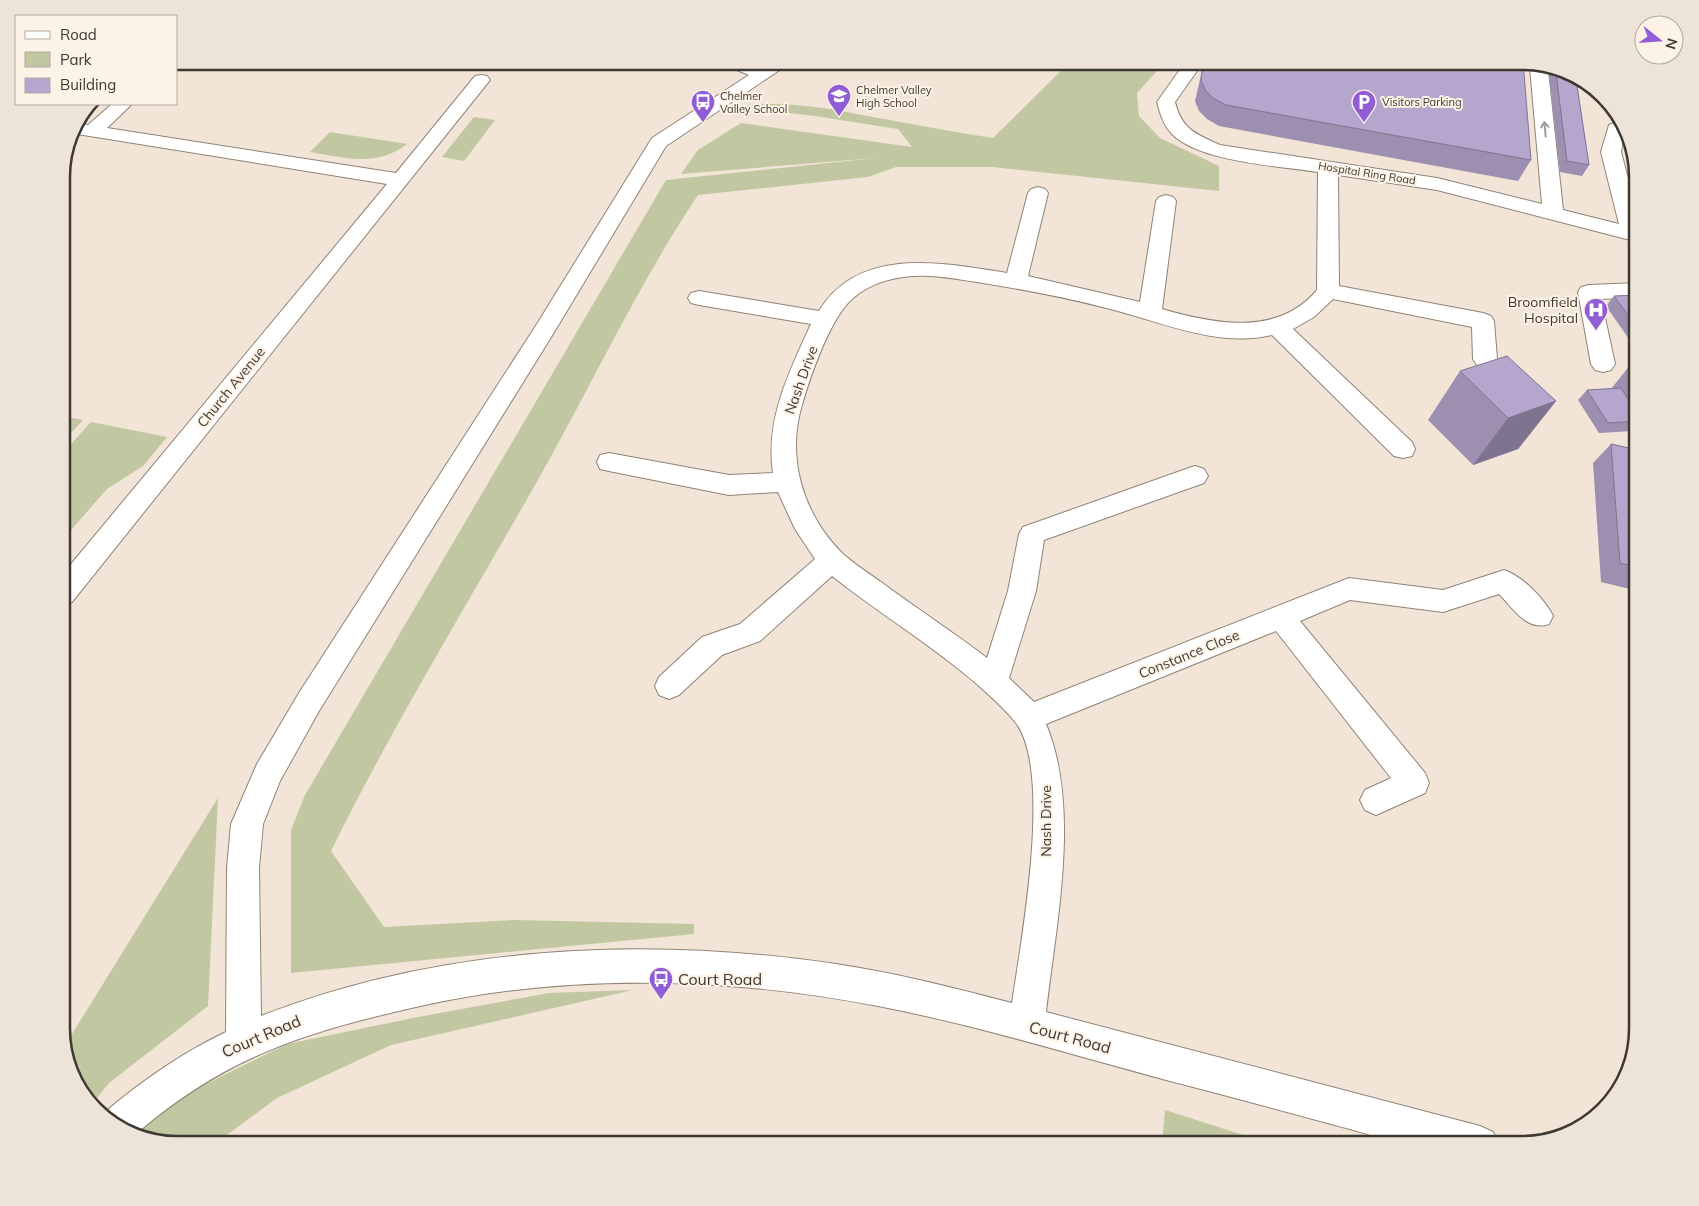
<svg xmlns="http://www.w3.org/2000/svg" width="1699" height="1206" viewBox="0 0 1699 1206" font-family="Mulish,sans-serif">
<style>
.green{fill:#c1c7a1}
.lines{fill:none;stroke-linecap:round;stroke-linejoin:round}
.minor-casing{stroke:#908376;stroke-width:2}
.minor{fill:#fff;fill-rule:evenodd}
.wall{fill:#9c8fb0}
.shaded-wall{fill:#7f7490}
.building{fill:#b5a6cd;stroke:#7f7490}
.oneway{stroke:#9e9c99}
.labels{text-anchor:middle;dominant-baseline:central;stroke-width:4;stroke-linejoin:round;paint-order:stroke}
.far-poi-label{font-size:11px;fill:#3e3833;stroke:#fdf2e6;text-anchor:start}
.far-street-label{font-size:11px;fill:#3e3833;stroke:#fdf2e6}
.poi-label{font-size:14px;fill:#3e3833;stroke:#fdf2e6;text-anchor:end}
.street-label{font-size:14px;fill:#3e3833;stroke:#fdf2e6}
.near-poi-label{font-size:16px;fill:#3e3833;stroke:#fdf2e6;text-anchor:start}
.near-street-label{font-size:16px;fill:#3e3833;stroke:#fdf2e6}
.rim{fill:none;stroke:#3e3833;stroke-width:2.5}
</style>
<rect width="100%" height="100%" fill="#f2e4d6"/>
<g class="green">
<path d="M1071 61H1166L1137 93 1139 116 1160 138 1219 166V191L992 167H896L868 177 698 195C638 285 592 384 539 478 469 602 394 723 331 851L384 927 515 920 694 924V934L291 973V830L305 795 666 180 876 158 681 174 698 150 741 123 912 147 898 129 815 116 734 107C780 99 828 108 873 117 913 124 953 132 993 138Z"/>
<path d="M474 117 495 120 464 161 442 157Z"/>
<path d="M330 132 407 144C378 167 344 158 310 152Z"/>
<path d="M62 416 83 420 62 443Z"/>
<path d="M91 422 167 437 143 466 107 489 64 538H62V454Z"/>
<path d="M218 798 208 1006 109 1083 92 1104 73 1081 64 1047Z"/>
<path d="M633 990 391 1045 277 1098 213 1145H176L136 1131 159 1107 287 1044 418 1017 549 993Z"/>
<path d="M1165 1110 1274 1145H1162Z"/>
</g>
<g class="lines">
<defs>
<g id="minor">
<path d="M722 61H747L761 67 771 61H793L666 146 553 334 319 711 280 781 263 824 259 868 261 1016C442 945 646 936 836 964 896 973 954 988 1012 1003 1021 941 1053 773 1016 723 1005 709 991 697 978 685 932 645 880 614 832 576L760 641 722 655 679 695 669 699 659 695 655 686 659 677 702 637 740 624 815 559 795 529 778 492 729 495 609 471 600 469 597 462 600 455 609 453 729 475 773 473C765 420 789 372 811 324L699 305 691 303 688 298 691 293 699 291 819 311C859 245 944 263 1007 273L1028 193 1031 189 1038 187 1045 189 1048 193 1028 276 1140 302 1156 201 1159 197 1166 195 1173 197 1176 201 1162 309C1214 324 1278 337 1317 290L1318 172C1279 166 1198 162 1171 133 1163 124 1160 113 1157 102L1186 61H1204L1175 102C1182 130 1196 134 1220 145L1437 178 1542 204 1530 67 1532 64 1548 70 1563 210 1619 224 1601 152 1609 125 1621 120 1627 131 1625 132 1621 152 1638 216V242L1437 190 1338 175 1339 286 1483 313 1491 316 1494 321 1497 359 1493 365 1485 367 1477 365 1473 359 1472 327 1333 299 1314 317 1293 329 1412 442 1415 449 1412 456 1403 458 1394 456 1272 335C1218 348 1162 322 1110 309 1069 298 1026 290 983 283 957 279 930 273 903 277 882 280 862 288 848 303 828 325 810 377 802 405 786 458 803 514 842 553 854 564 868 573 881 582 916 608 953 632 987 658L1008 591 1019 534 1023 527 1186 469 1195 466 1204 469 1208 476 1204 483 1044 540 1036 591 1009 678 1034 702 1349 578 1443 590 1504 570C1522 576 1545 599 1553 616L1549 624C1527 632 1513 608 1499 594L1443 612 1350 600 1300 621 1425 773 1429 783 1425 793 1376 815 1365 810 1360 800 1365 790 1391 778 1276 631 1046 724C1081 808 1056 923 1046 1012L1480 1126 1493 1132 1499 1145C1471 1145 1432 1149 1406 1144 1381 1139 1356 1130 1331 1124 1276 1109 1221 1094 1166 1080 1070 1054 976 1025 878 1006 729 977 568 973 420 1006 306 1032 229 1055 138 1132L107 1121 103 1117 105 1112C143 1080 182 1053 226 1032L227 868 231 824 257 764 299 693 537 324 652 138 749 75 725 65Z"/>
<path d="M481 75 487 76 490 80 72 602 62 605V575L387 184 71 133 75 123 88 125 112 104H132L107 128 396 173 475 76Z"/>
<path d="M1638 283V297L1601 299 1615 364 1611 370 1603 372 1595 370 1591 364 1578 292 1581 287 1589 285Z"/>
</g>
</defs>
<use href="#minor" class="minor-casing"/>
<use href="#minor" class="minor"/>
</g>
<g class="wall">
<path d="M1548 70 1576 79 1589 165 1582 176 1560 172Z"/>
<path d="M1202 71 1531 160 1518 181 1219 126 1207 119 1199 111 1195 101Z"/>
<path d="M1638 295V352L1606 306 1614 296Z"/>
<path d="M1627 369H1638V431L1636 428 1633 431 1599 433 1578 400 1587 390 1611 389Z"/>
<path d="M1460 371 1556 401 1518 449 1473 465 1428 420Z"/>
<path d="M1611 444 1638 450V591L1601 582 1593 463Z"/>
</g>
<path class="shaded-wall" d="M1556 401 1518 449 1473 465 1508 418Z"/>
<g class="building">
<path d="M1214 61H1523L1531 160 1226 105 1213 98 1205 90 1201 80 1202 71Z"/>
<path d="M1556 73 1576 79 1589 165 1567 161Z"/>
<path d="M1638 295V329L1614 296Z"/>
<path d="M1507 356 1556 401 1508 418 1460 371Z"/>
<path d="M1627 369H1638V384Z"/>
<path d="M1621 388 1638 415V421L1608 423 1587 390Z"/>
<path d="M1611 444 1638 450V567L1620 563Z"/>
</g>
<defs><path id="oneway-shaft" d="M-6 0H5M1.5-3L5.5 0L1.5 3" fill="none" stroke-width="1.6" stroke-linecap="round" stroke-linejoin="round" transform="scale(1.25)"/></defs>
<use class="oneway" href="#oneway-shaft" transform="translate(1545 129) rotate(-95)"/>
<defs>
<symbol id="school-pin" viewBox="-11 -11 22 30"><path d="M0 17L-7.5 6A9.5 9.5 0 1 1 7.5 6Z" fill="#905dd6" stroke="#fdf2e6"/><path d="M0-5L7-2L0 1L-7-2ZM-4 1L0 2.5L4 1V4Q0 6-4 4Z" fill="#fff"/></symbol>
<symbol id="bus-pin" viewBox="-11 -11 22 30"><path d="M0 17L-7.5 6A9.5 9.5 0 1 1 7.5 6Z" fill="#905dd6" stroke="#fdf2e6"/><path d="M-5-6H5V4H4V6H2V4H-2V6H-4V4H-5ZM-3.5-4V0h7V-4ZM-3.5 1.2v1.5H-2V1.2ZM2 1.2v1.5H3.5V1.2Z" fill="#fff"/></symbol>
<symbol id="parking-pin" viewBox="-11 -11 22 30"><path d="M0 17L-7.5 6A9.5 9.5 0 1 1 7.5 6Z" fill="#905dd6" stroke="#fdf2e6"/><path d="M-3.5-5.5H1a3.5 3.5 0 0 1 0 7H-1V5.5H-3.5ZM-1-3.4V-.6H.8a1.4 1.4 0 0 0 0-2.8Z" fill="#fff"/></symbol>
<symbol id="hospital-pin" viewBox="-11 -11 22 30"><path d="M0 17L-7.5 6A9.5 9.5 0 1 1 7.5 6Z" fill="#905dd6" stroke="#fdf2e6"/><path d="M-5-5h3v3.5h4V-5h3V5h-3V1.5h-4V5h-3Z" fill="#fff"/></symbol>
</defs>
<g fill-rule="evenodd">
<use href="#school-pin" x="825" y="82" width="28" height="38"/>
<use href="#bus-pin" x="689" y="88" width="28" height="38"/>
<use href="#parking-pin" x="1350" y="88" width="28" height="38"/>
<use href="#hospital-pin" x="1582" y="296" width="28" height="38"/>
<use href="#bus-pin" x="647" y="965" width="28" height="38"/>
</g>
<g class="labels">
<g class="far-poi-label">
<text x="856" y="90">Chelmer Valley<tspan x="856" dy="13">High School</tspan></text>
<text x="720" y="96">Chelmer<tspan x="720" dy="13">Valley School</tspan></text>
<text x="1382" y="102">Visitors Parking</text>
</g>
<g class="far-street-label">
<text transform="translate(1367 173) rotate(9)">Hospital Ring Road</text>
</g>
<g class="poi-label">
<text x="1578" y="302">Broomfield<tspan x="1578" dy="16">Hospital</tspan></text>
</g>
<g class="street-label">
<text transform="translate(801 380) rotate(-70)">Nash Drive</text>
<text transform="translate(231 387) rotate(-51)">Church Avenue</text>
<text transform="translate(1189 654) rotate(-22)">Constance Close</text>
<text transform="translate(1046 821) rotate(-90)">Nash Drive</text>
</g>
<g class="near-poi-label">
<text x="678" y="979">Court Road</text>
</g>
<g class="near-street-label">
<text transform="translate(261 1036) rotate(-23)">Court Road</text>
<text transform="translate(1070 1037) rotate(15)">Court Road</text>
</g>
</g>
<path d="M0 0H1699V1206H0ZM177 70H1522A107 107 0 0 1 1629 177V1029A107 107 0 0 1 1522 1136H177A107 107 0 0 1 70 1029V177A107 107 0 0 1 177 70Z" fill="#eee3d8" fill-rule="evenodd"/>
<path class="rim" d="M177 70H1522A107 107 0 0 1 1629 177V1029A107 107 0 0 1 1522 1136H177A107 107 0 0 1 70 1029V177A107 107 0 0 1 177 70Z"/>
<rect x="15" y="15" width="162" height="90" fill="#fdf2e6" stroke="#b1a89e"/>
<rect x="25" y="31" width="25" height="8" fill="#ffffff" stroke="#b1a89e"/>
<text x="60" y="40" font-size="15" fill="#3e3833">Road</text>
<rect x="25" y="52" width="25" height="15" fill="#c1c7a1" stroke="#b1a89e"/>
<text x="60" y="65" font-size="15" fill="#3e3833">Park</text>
<rect x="25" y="78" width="25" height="15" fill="#b5a6cd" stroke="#b1a89e"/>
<text x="60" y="90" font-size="15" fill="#3e3833">Building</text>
<g transform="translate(1659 40) rotate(107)"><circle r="24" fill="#fdf2e6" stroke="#b1a89e"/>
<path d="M0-4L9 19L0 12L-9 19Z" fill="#905dd6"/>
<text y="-8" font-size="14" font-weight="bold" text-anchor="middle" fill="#3e3833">N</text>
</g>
</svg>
